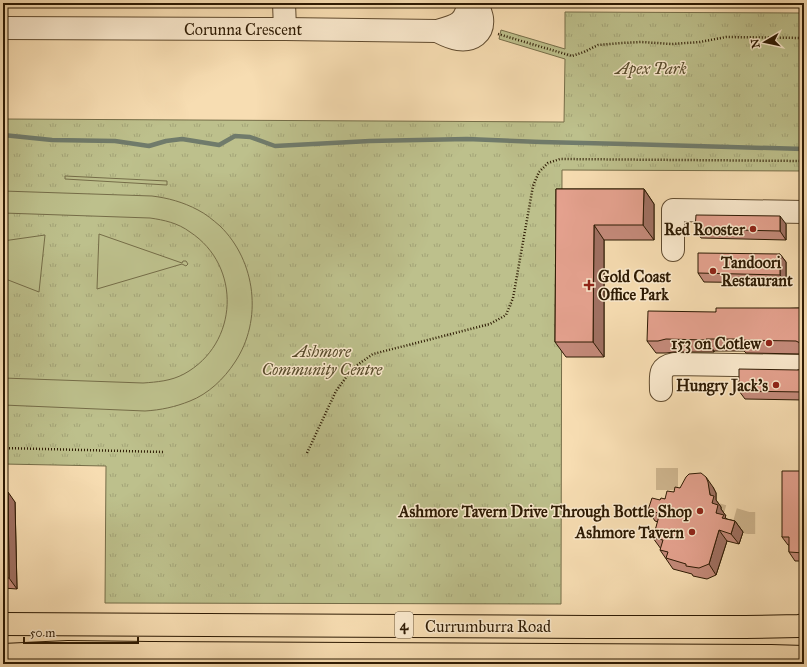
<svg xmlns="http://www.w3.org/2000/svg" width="807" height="667" viewBox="0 0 807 667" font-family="'IM FELL Great Primer',serif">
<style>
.park{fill:url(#park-tufts);stroke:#756d48}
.pitch{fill:#bdc08c;stroke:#756d48}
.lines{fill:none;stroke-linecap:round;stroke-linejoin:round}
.stream{stroke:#707b6b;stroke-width:4.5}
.minor-tunnel{stroke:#cfb68f;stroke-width:22;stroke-dasharray:22 11;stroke-linecap:butt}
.minor-casing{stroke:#604b2f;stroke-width:24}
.major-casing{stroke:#2d1a03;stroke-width:24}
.path{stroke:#2d1a03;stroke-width:2.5;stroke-dasharray:1 2;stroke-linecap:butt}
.minor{stroke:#fae9cd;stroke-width:22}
.major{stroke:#f7ddb2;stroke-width:22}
.wall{fill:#c48a7a;stroke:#2d1a03}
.shaded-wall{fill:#a07163;stroke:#2d1a03}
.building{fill:#e4a18e;stroke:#2d1a03}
.poi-dot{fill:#8f2418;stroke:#fae9cd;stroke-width:1.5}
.labels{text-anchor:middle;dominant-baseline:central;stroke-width:3;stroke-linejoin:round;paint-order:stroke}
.shield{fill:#fae9cd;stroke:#6a5840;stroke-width:1}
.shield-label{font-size:15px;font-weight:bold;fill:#2d1a03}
.street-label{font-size:16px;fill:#2d1a03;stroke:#fae9cd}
.park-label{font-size:16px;font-style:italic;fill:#584c2c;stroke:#fae9cd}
.poi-label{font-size:16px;font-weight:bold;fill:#2d1a03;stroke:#fae9cd;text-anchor:end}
</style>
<defs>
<pattern id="park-tufts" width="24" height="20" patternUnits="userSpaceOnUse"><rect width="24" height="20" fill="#bdc08c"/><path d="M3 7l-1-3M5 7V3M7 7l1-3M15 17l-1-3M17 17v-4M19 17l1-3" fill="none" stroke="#a3a477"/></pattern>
</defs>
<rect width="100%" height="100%" fill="#f7ddb2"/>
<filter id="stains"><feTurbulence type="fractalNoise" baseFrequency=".005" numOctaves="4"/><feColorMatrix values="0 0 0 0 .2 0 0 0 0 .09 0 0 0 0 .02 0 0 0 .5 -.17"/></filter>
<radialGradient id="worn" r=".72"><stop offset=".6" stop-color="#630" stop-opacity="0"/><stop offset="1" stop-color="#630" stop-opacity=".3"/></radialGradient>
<path class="park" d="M565 12 804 13V171L562 170 561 604 105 603 106 466 3 464V119L564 122 565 59 499 39 501 30 565 49Z"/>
<g class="pitch">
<path d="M65 176 167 181V185L65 179Z"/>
<path d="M3 191 152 196C168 198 183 202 198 210 206 214 213 220 220 226 256 261 263 320 235 362 224 379 208 394 190 401 175 407 161 410 145 411L3 405V378L143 383C157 382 171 381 184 374 239 344 242 266 190 232 178 223 164 220 150 218L3 213Z"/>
<path d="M99 234 182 263 183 261H186L188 264 186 266 182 264 97 289Z"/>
<path d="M45 235 39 292 3 278V241Z"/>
</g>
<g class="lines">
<path class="stream" d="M3 135 52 140 115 141 149 146 166 141 182 139 219 145 235 136 250 137 275 146 370 141 467 139 541 142 626 144 804 149"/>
<path class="minor-tunnel" d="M667 468V490L671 501 748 523H766"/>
<defs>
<g id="minor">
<path d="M284 3 285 29"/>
<path d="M3 28 285 29 437 31C455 26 466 24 468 3"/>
<path d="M437 31C443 34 450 38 458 39 472 41 484 34 482 18 481 13 479 8 477 3"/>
<path d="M673 250V210L804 212"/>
<path d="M661 390C661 376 658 367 674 364L804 366"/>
</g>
<g id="major">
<path d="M3 624 591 627H745L799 626 804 625"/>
<path d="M3 655 68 652 149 653 771 656 804 657"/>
</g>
</defs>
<use href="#minor" class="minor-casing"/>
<use href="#major" class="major-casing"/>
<g class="path">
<path d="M498 34 572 56 584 52 598 45 621 43 641 42 672 44 700 42 726 37 804 38"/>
<path d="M3 448 164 452"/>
<path d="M307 453 336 391 353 368 373 354 490 324 506 315 513 298 533 186 539 172 548 163 560 159 804 161"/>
</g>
<use href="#minor" class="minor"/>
<use href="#major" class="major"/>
</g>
<g class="wall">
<path d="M556 189H644L654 204V240H604V357H566L555 342Z"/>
<path d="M786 224V240L701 238 695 229Z"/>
<path d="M780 254 786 262V283L704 282 698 273Z"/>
<path d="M800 308 804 314V354L746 353 744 351H714V352H674L666 353H656L647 341 716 312Z"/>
<path d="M804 369V400L745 399 739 391 798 370Z"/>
<path d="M804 471V561H795L789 552V545H788L782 537Z"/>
<path d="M713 487 716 493V500L721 507V509L726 516 725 517 727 519 735 521 743 532 739 544 727 541 716 575 707 579 693 576 692 574 673 569 660 550 661 549 653 538 658 522 655 521 648 510 660 500 665 499 674 492 680 488Z"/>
<path d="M3 492 15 502 17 589 3 588Z"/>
</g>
<g class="shaded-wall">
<path d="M644 189 654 204V240L643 225Z"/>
<path d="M780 216 786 224V240L780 231Z"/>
<path d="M594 225 604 240V357L593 342Z"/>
<path d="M780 254 786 262V283L780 275Z"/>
<path d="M800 308 804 314V348L800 343Z"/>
<path d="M706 339 714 351V352L706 340Z"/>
<path d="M706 477 713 487 716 493V500L721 507V509L726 516 725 517 731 525 716 513 712 503Z"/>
<path d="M8 492 15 502 17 589 9 578Z"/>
<path d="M735 521 743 532 739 544 731 534Z"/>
<path d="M719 530 727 541 716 575 709 564Z"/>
</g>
<g class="building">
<path d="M556 189H644L643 225H594L593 342H555Z"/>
<path d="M696 215 780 216V231L695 229Z"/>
<path d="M698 253 780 254V275L698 273Z"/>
<path d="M716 308H800V343L796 341 737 340V339H706V340L666 339 658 341H647L648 311 716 312Z"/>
<path d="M739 369 798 370 804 369 803 392 739 391Z"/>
<path d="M782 471H804V553L789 552V537H782Z"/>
<path d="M701 473 706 477 708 482 710 495 714 496 712 503 718 505 716 513 724 515 722 518 735 521 731 534 719 530 709 564 699 568 686 566V564L666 558 668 552 660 550 663 540 653 538 659 516H657L658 513 648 510 652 498 660 500 661 498 665 499 667 491 674 492 675 487 680 488 686 477 689 474Z"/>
<path d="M3 492H8L9 578H3Z"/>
</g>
<g class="poi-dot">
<circle cx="753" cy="229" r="4"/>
<circle cx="713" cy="271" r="4"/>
<path d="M587 279h4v4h4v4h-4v4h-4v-4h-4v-4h4z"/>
<circle cx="769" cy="343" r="4"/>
<circle cx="776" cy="385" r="4"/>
<circle cx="700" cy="511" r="4"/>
<circle cx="692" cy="532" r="4"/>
</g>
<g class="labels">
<rect class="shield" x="395" y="612" width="18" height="26" rx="3"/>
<g class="shield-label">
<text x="404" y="625">4</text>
</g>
<g class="street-label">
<text x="243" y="29">Corunna Crescent</text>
<text x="488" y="626">Currumburra Road</text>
</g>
<g class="park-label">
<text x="651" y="68">Apex Park</text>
<text x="322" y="351">Ashmore<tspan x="322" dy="18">Community Centre</tspan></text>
</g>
<g class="poi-label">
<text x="745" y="229">Red Rooster</text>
<text x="721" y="262" text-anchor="start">Tandoori<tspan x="721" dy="18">Restaurant</tspan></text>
<text x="598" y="276" text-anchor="start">Gold Coast<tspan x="598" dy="18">Office Park</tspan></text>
<text x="761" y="343">153 on Cotlew</text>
<text x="768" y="385">Hungry Jack's</text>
<text x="692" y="511">Ashmore Tavern Drive Through Bottle Shop</text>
<text x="684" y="532">Ashmore Tavern</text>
</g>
</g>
<rect width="807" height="667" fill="none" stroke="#f7ddb2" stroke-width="16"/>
<rect x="4" y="4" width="799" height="659" fill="none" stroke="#2d1a03" stroke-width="2"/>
<rect x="8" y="8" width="791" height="651" fill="none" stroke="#2d1a03"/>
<g transform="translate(765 42) rotate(261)" stroke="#fae9cd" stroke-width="3" paint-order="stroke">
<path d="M0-3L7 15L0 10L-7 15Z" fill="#2d1a03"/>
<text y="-6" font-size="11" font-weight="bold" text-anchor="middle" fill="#2d1a03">N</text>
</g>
<path d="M24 637v6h114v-6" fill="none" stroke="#2d1a03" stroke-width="2"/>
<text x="30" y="637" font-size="12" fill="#2d1a03" stroke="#fae9cd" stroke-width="3" paint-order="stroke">50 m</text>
<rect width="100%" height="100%" filter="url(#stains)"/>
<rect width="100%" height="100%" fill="url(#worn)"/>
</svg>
